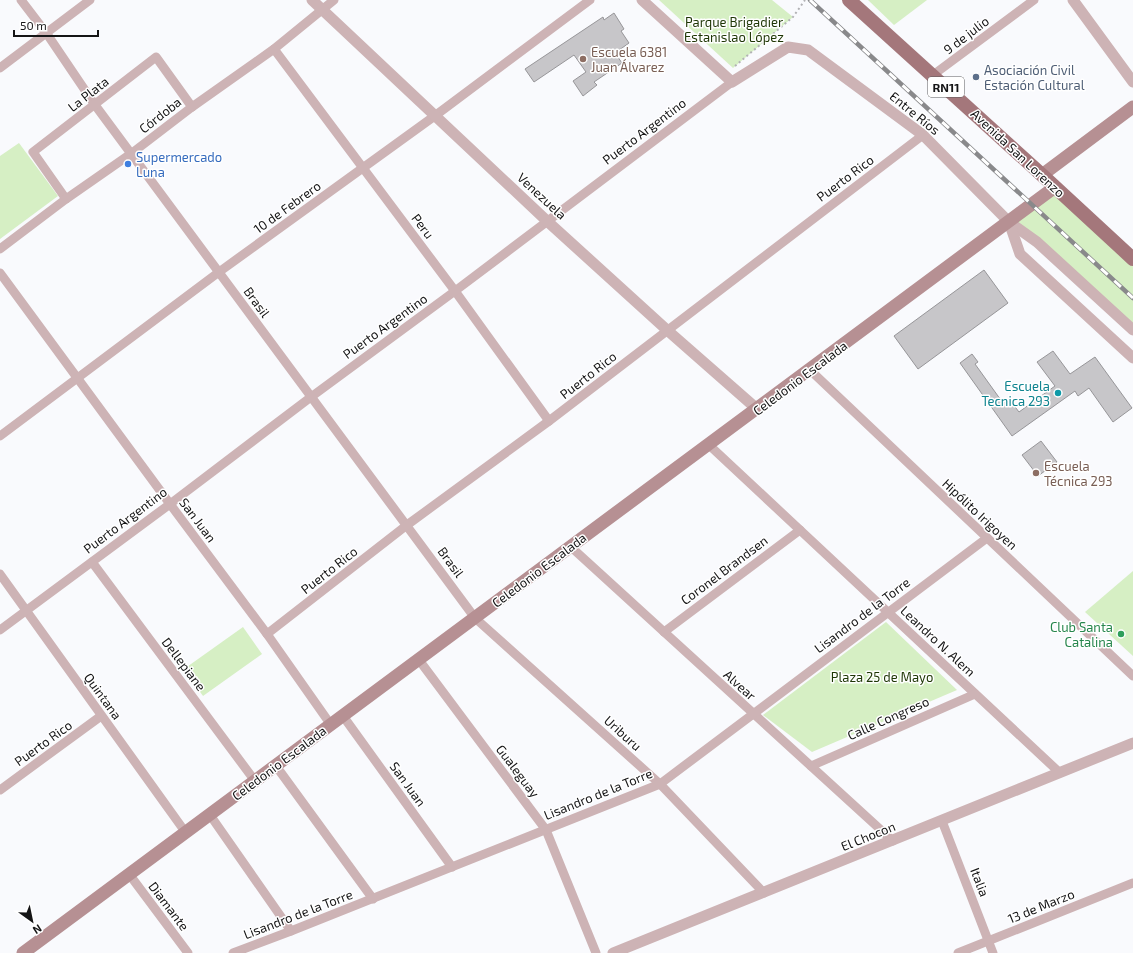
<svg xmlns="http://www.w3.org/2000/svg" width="1133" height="953" viewBox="0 0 1133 953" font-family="'Exo 2',sans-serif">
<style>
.green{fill:#d6efc4}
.building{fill:#c7c6c9;stroke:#979699}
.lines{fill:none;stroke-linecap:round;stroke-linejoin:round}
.path{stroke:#b2b2b5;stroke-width:2;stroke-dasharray:2 3;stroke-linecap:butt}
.minor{stroke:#cdb3b5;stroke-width:9}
.tertiary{stroke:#cdb3b5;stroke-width:11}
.secondary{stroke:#b69093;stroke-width:13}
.primary{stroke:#a4777b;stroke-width:14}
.rail-casing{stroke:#89898b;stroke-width:4.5}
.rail{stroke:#fff;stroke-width:3;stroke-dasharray:9;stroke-linecap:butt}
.education-dot{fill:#8d6e63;stroke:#fff;stroke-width:1.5}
.service-dot{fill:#5c6f8a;stroke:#fff;stroke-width:1.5}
.shop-dot{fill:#3f7fe0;stroke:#fff;stroke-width:1.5}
.culture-dot{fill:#0f9aa8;stroke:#fff;stroke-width:1.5}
.leisure-dot{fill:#2e9e5b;stroke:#fff;stroke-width:1.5}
.labels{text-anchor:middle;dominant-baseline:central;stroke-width:3;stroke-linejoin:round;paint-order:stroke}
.shield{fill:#fff;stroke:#5b5b5c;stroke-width:1}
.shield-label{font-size:12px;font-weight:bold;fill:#151516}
.park-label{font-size:13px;fill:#1e3605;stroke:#fff}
.street-label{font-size:13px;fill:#151516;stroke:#fff}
.education-label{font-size:13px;fill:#785e54;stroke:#fff;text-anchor:start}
.service-label{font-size:13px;fill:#4e5e75;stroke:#fff;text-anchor:start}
.shop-label{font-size:13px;fill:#366cbe;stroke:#fff;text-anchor:start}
.culture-label{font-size:13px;fill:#0d838f;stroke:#fff;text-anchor:end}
.leisure-label{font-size:13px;fill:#27864d;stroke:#fff;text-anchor:end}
</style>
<rect width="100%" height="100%" fill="#f9fafd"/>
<g class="green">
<path d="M659 0H772L793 17 733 68Z"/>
<path d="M868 0H927L894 25Z"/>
<path d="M19 143 58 196 0 239V156Z"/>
<path d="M1055 187 1133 259V330L1009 222Z"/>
<path d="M1133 571V656L1085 612Z"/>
<path d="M886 622 957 690 812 752 763 715Z"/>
<path d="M243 627 262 654 203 696 184 669Z"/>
</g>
<g class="building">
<path d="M614 13 624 29 621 31 629 43 615 53 622 63 594 82 597 85 583 96 573 81 586 72 574 55 534 82 525 69 603 17 604 20Z"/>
<path d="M984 270 1008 303 918 369 894 336Z"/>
<path d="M1053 351 1070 374 1095 357 1132 408 1113 422 1089 388 1078 396 1075 391 1012 436 960 363 972 354 978 362 975 364 1003 403 1009 399 1019 412 1055 386 1037 362Z"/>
<path d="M1041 441 1057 462 1038 476 1022 455Z"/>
</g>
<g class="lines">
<path class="path" d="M735 66 793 17 805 0"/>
<g class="minor">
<path d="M21 0 47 34 95 105 475 618 660 784 764 893"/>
<path d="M274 49 455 291 549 421"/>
<path d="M0 68 90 0"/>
<path d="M933 75 1034 0"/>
<path d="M66 199 33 152 156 57 192 107"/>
<path d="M0 249 66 199 132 153 192 107 274 49 334 0"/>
<path d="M0 273 170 504 267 634 331 725"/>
<path d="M810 370 1133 676"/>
<path d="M0 436 219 272 436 115 590 0"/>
<path d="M709 445 1060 773"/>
<path d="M571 547 893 841"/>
<path d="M92 562 255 781"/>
<path d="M0 574 186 833"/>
<path d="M0 630 170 504 311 397 455 291 732 82"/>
<path d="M664 632 800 530"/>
<path d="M267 634 407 525 549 421 923 135"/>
<path d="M419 660 546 830 596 953"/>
<path d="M343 716 452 867"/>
<path d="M276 766 373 899"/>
<path d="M811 766 975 694"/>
<path d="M0 790 101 716"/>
<path d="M210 815 291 931"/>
<path d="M942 821 993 953"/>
<path d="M129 874 188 953"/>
<path d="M233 953 291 931 660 784 987 538"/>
<path d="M958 953 1133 883"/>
</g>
<g class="tertiary">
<path d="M312 0 547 221 667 330 757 409"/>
<path d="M642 0 732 82 788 47 808 50 923 135 1009 222 1037 242 1133 330"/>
<path d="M1073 0 1133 82"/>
<path d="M1009 222 1020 254 1133 358"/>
<path d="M613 953 1133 743"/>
</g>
<g class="secondary">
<path d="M1042 175 1133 107"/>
<path d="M23 953 1055 187"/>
</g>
<path class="primary" d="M849 0 1042 175 1133 259"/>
<defs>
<path id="rail" d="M810 0 1133 298"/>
</defs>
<use href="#rail" class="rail-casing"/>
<use href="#rail" class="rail"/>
</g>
<g class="education-dot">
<circle cx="583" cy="59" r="4"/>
<circle cx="1036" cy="473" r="4"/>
</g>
<circle class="service-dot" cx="976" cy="77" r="4"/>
<circle class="shop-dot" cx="128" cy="164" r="4"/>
<circle class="culture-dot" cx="1058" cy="393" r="4"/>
<circle class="leisure-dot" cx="1121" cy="634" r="4"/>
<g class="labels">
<rect class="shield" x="928" y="77" width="36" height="20" rx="3"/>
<g class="shield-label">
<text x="946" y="87">RN11</text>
</g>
<g class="park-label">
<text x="734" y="22">Parque Brigadier<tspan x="734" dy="15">Estanislao López</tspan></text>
<text x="882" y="677">Plaza 25 de Mayo</text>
</g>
<g class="street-label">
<text transform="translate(966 35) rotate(-37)">9 de julio</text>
<text transform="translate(88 94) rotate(-38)">La Plata</text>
<text transform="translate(915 113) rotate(39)">Entre Ríos</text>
<text transform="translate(160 115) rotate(-38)">Córdoba</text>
<text transform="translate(644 131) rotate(-37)">Puerto Argentino</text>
<text transform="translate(1018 153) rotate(43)">Avenida San Lorenzo</text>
<text transform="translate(845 178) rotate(-37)">Puerto Rico</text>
<text transform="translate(542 196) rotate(43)">Venezuela</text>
<text transform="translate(287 207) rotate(-36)">10 de Febrero</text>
<text transform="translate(423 226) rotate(53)">Peru</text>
<text transform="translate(257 302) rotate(54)">Brasil</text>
<text transform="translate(385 326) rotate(-36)">Puerto Argentino</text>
<text transform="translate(588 375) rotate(-38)">Puerto Rico</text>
<text transform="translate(800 378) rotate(-37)">Celedonio Escalada</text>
<text transform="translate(980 514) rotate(43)">Hipólito Irigoyen</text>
<text transform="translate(125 520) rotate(-37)">Puerto Argentino</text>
<text transform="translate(198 520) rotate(53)">San Juan</text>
<text transform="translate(451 562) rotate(54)">Brasil</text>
<text transform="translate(329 570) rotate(-38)">Puerto Rico</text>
<text transform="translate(539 570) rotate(-37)">Celedonio Escalada</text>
<text transform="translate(724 570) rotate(-37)">Coronel Brandsen</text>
<text transform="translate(862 615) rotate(-37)">Lisandro de la Torre</text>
<text transform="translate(938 641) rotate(43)">Leandro N. Alem</text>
<text transform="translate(184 664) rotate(53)">Dellepiane</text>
<text transform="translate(740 685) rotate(42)">Alvear</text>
<text transform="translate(103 696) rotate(54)">Quintana</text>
<text transform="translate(888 718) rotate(-24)">Calle Congreso</text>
<text transform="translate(623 733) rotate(42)">Uriburu</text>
<text transform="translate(43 743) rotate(-36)">Puerto Rico</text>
<text transform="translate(279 763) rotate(-37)">Celedonio Escalada</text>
<text transform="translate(518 771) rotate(53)">Gualeguay</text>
<text transform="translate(408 784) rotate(54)">San Juan</text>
<text transform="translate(598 794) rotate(-22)">Lisandro de la Torre</text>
<text transform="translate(868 836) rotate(-22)">El Chocon</text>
<text transform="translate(980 882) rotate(69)">Italia</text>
<text transform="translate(169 906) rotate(53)">Diamante</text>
<text transform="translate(1041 906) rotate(-22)">13 de Marzo</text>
<text transform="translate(298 914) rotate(-21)">Lisandro de la Torre</text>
</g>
<g class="education-label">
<text x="591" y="52">Escuela 6381<tspan x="591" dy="15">Juan Álvarez</tspan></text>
<text x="1044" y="466">Escuela<tspan x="1044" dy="15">Técnica 293</tspan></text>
</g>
<g class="service-label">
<text x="984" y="70">Asociación Civil<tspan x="984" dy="15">Estación Cultural</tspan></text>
</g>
<g class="shop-label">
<text x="136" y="157">Supermercado<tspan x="136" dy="15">Luna</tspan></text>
</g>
<g class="culture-label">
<text x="1050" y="386">Escuela<tspan x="1050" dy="15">Tecnica 293</tspan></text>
</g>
<g class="leisure-label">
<text x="1113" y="627">Club Santa<tspan x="1113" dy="15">Catalina</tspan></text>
</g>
</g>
<g transform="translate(32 921) rotate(147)" stroke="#ffffff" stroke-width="3" paint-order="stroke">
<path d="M0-3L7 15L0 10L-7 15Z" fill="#151516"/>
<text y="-6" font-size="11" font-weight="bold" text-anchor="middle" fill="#151516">N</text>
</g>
<path d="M14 30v6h84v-6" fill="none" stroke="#151516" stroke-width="2"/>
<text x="20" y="30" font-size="12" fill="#151516" stroke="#ffffff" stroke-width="3" paint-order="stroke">50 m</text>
</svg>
